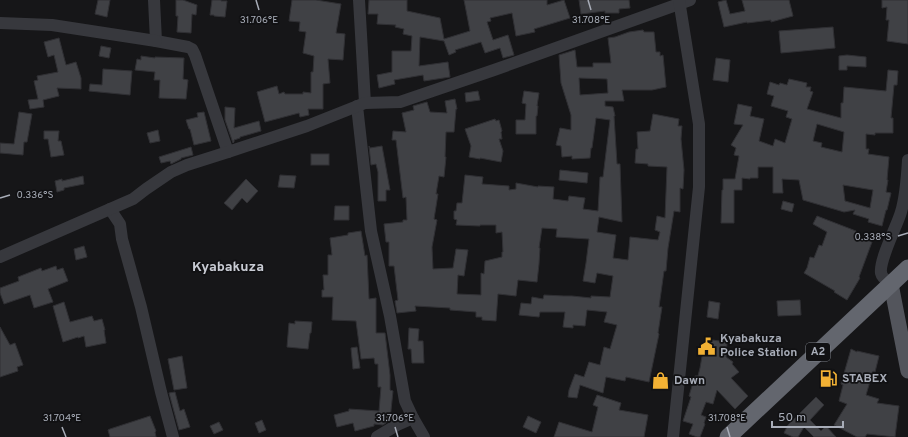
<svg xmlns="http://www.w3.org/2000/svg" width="908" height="437" viewBox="0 0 908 437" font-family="Overpass,sans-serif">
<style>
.building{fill:#404145;stroke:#303034;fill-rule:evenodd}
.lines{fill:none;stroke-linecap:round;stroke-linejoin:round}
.minor{stroke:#37383d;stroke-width:12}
.major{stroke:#53555c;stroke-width:15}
.highway{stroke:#63666e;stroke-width:17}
.ticks{fill:none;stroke:#a8adb8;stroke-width:1.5}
.labels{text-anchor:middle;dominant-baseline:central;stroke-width:3.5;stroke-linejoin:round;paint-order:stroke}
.shield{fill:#111113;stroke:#7b7e86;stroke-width:1}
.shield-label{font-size:11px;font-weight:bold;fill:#a8adb8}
.poi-label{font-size:12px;font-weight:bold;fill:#a8adb8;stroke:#111113;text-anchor:start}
.quarter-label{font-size:14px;font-weight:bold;fill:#c9ccd4;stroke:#111113}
.ticks-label{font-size:10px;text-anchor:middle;fill:#a8adb8;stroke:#111113;stroke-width:3.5;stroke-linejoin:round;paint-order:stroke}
</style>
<rect width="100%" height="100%" fill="#161618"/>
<g class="building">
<path d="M98 0H110L107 17 95 14Z"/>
<path d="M176 0H183L197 5 196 15 192 14 191 33 177 32 178 16H176Z"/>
<path d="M212 0H221V1H227L225 17 214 16V15H210Z"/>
<path d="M292 0H316L341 4 336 33 345 34 343 60 328 59 330 83 323 84V109H308L309 115 300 117 299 113 265 122 257 92 277 86 279 94 284 92 285 94H303V92L311 93V72H313L314 56 303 53 306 32 299 31 300 22 289 21Z"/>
<path d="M369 0H407V11L440 18 444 39 470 31 464 0H547V5L564 0 570 18 534 29 535 32 516 36 512 13 490 18 491 21 487 22 493 40 508 35 514 55 503 58 500 48 485 53 481 42 455 50 456 52 449 55 444 41 420 37 419 66 448 62 450 77 424 81 423 75 394 80 395 84 379 88 377 75 392 72V51H411L412 36 403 34 404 29 395 27 396 25 377 24 378 14H368Z"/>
<path d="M579 0H629L630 8 619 9V13H605V11L581 14Z"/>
<path d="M726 0 730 14 745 11 742 0H789L793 16 771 22V20L747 23V22L724 27 718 2Z"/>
<path d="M882 0H908V44L887 41 889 20H886L887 7 882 8Z"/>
<path d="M833 27 835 48 781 53 779 31Z"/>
<path d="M643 30 644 32H654L656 52H660V56L663 55 666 87 652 90H622L624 101H605V106L613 107 615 116H614L617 164H620L622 222 599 217 597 232 616 235 613 258 628 260 630 237 658 240 660 232 655 230 657 216 665 218 667 167 648 166V164L635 163 636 149H638L637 132 650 131 653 114 679 119 678 126H682L681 139 684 170 683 189 680 188V212L674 211 668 248 666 271H664L659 307H662L658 333 659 334 649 382 626 377 625 381 606 377 603 393 580 385 577 398 568 397 569 390 575 374 584 377 589 362 600 365 604 347 610 349 617 325 604 322 607 312 587 310 585 326 573 325V328L563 327 565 312H540L539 317 519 315 521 303 531 304 532 297 543 299 544 295 564 296H572L591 298V296L610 297 613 276 597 273 595 283 583 281 586 263 589 239 556 237 557 229 542 228 539 248H540L539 264 537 282 518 280 516 296 498 294 496 321 482 320V317H476V312L450 310V308L415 306 416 311 397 313 395 301 398 300 394 266H389V242H386L384 224 403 222V220H407L406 197 403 198 396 140H392L393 131 406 132 402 113 414 110 413 106 427 102 430 112 447 113 445 101 455 99 457 109H456L454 132H446L445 157H446L444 177 439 176 436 194H438L434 219 437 220 432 247 433 269 453 268 456 249 468 250 464 276 458 275 457 294 481 295V273L484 274 485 261 502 257V252H503L502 232 496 233V225H480V226L456 225 457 220 454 219V211H456L457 203H462L465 175 483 177 482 184 509 186V190L516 189V183L538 187V186L554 187 553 199 568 201 569 196 585 198 583 209 598 211 600 177H603L610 120 596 118 592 148H591L590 158 572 159V156L562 157 561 146 556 145 560 128 571 130V115L561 83 559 55 575 50 577 67H593V63H611L608 38 615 37 629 32ZM579 78 607 79 608 93 580 95Z"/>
<path d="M59 38 66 65 76 62 81 78V89L57 88 59 96 43 100 44 107 30 109 28 100 38 99 34 81 38 80 37 76 58 72 54 55 48 57 44 42Z"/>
<path d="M101 46 111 48 109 58 99 56Z"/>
<path d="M847 55 866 57V67L847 66V70H839V56Z"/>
<path d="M141 56 155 58V57L184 58 183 79 188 80 186 99 159 98 160 80H154L155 72 135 70 137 59 141 60Z"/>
<path d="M716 58 730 60 728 82 713 80Z"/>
<path d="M103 69 132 71 130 95 89 91 90 84 102 85Z"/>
<path d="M888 70 898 71 897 85H894L891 118H893V133H875V135L866 134V149H869L868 154 889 157 887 180H888L886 192 891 193 887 210H886L882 226 868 222 869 219 853 214 855 210 844 212 803 200 799 180 782 179 783 193H773V167H758V178H750V179L742 178V190H734V223H721L722 190H723V179H735L739 156 734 155 736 148 731 145 743 125 734 124 738 104 752 107 750 116 764 119 759 141 773 146 775 139 785 143 792 119 786 117 788 111 771 106 774 96 767 94 770 82 779 85 780 83 787 85 789 79 807 83 806 87H811L810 91 813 92 807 109 841 118V103H843L844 87 886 91ZM817 124 844 132 842 152 821 147 822 143 813 141ZM843 185 873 190 870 208 845 201Z"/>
<path d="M478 91 480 100 466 102 465 93Z"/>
<path d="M524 91 539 93 537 106H538L537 116H536V134H516V120H525L526 104 522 103Z"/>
<path d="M225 107 235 108 234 128 259 121 261 131 240 137V138L234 140V142L233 143 225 120Z"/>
<path d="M19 112 32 114 27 142H24L23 155 0 153V143L14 144Z"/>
<path d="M204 112 211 141 194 145 190 129H189L186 120 198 117 197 113Z"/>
<path d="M495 119 496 121 499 120 502 131 501 132 502 139H499L503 151 501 162 480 158V159L469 157 471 146 465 129Z"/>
<path d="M158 130 160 141 150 143 147 133Z"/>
<path d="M44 131H59L58 141H61L64 155 51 157 48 139H44Z"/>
<path d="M369 146 370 148 382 146 390 190H386V201H378V172L376 164 371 165Z"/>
<path d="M191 147 193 155 181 158V159L171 164 170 161 161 163 159 157Z"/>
<rect x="311" y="154" width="18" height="11"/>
<path d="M560 170 588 173 587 183 559 180Z"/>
<path d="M280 175 296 176 294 188 278 187Z"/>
<path d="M83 176 84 184 64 188V190L57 192 55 181 62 179V181Z"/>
<path d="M246 179 258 191 247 203 242 198 232 210 224 203Z"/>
<path d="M783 201 794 204 792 212 781 209Z"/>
<path d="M335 206H349V220H334Z"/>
<path d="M817 216 856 231 855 236 872 242 859 277 860 278 847 300 834 292 835 291 804 273 807 268 810 257 814 258 819 245 822 246 827 232 813 224Z"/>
<path d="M361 231 365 256 367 255 369 299 376 298V333H385L390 375V390L393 391 390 420 383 425 374 424V426L355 431 353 423 337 427 334 415 349 411V409L379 411 381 387H378V364H375L374 358 361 359 356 321 332 320 333 297H322V290H324L323 275H328V255H332L330 238 348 235V233Z"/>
<path d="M84 246 87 257 76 260 74 249Z"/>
<path d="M56 266 57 270 63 268 68 281 48 289 53 302 34 308 30 295 4 304 0 293V288L19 281 18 277 41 268 42 271Z"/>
<path d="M800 300 801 315 778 316 777 301Z"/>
<path d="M709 301 720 303 718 319 707 317Z"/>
<path d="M64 302 70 322 92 316 94 321 102 319 105 330H104L106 343 86 347 84 336 78 338V337L63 342 53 306Z"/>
<path d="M295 321 312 322 311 333H310L308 349 287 347 289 323 295 324Z"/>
<path d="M0 327 10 345 15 343 23 365 17 367 18 371 0 377Z"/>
<path d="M409 328 419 329 418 341H423L424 363H412L411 349H408Z"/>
<path d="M705 339 727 342 726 357 733 362 732 364 739 372 731 378 748 396 735 409 717 390 713 404 706 402 701 415 706 417 704 423 705 424 700 437H697L689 434 693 424 683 421 691 397 689 396 695 376H698L700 368Z"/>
<path d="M357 347 360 368 353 369 351 348Z"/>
<path d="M851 349 857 352V351L879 356 875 372 873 371 866 395 879 399 877 403 899 406 895 437 867 434 865 437H857L834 425 847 404 839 401 843 385 841 384Z"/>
<path d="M182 356 187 388 174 390 168 359Z"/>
<path d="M175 392 180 411 184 409 190 427 179 430 169 393Z"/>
<path d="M597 395 621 403 619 410 648 415 644 437H554L559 422 592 432 598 407 593 405Z"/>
<path d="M816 397 824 405 810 420 821 431 826 426 836 437H814L804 427 798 437H793L784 433 788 425Z"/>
<path d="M150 416 156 431 155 432 156 437H110L108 430 110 429Z"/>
<path d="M528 416 541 422 536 433 523 427Z"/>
<path d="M262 420 266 430 259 433 255 423Z"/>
<path d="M219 422 223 430 214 434 210 426Z"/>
</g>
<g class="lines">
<g class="minor">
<path d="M154 0 156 41 188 47 192 49 195 55 228 152"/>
<path d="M359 0 365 103"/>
<path d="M0 23 52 25 156 41"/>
<path d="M357 106 371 231 390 316 405 401 413 418 424 437"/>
<path d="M110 209 120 224 122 239 141 307 161 392 173 437"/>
<path d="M0 257 133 199 146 189 171 172 187 165 228 152 307 126 365 103 400 102 494 70 690 0"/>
<path d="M891 284C887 281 882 278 881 273 879 260 897 226 901 212 906 195 907 177 908 160"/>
<path d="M377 437 397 425 413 418"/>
<path d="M673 437 699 187V124L679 0"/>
</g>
<path class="major" d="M891 284 908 371"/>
<path class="highway" d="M728 437 908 268"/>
</g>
<path class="ticks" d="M256 0 259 10M588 0 591 10M0 198 10 195M898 236 908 233M62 427 66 437M395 427 398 437M727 427 730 437"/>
<defs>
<symbol id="civic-bare" viewBox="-9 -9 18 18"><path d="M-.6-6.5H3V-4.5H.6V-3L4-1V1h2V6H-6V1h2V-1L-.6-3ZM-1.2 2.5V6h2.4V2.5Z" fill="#f2b134" stroke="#111113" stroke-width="2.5" paint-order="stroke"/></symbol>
<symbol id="fuel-bare" viewBox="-9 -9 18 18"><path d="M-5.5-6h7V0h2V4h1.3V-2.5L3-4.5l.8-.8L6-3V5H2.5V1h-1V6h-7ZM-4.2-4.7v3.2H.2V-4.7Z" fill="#f2b134" stroke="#111113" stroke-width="2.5" paint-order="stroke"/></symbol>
<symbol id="shop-bare" viewBox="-9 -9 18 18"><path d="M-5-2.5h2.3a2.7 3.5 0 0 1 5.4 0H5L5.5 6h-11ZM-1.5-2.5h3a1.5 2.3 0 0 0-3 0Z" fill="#f2b134" stroke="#111113" stroke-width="2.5" paint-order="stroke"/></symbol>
</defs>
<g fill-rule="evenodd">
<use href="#civic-bare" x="694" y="334" width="25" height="25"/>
<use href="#fuel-bare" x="816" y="366" width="25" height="25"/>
<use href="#shop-bare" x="648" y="368" width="25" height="25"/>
</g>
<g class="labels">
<rect class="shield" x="806" y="343" width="24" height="18" rx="3"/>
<g class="shield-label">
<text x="818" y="352">A2</text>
</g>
<g class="poi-label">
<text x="720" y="339">Kyabakuza<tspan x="720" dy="14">Police Station</tspan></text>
<text x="842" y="379">STABEX</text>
<text x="674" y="381">Dawn</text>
</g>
<g class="quarter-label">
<text x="228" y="267">Kyabakuza</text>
</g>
</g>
<g class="ticks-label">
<text x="259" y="23">31.706°E</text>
<text x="591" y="23">31.708°E</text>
<text x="35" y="198">0.336°S</text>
<text x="873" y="240">0.338°S</text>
<text x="62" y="421">31.704°E</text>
<text x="395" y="421">31.706°E</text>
<text x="727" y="421">31.708°E</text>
</g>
<path d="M772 421v6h71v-6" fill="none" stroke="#a8adb8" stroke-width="2"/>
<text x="778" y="421" font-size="12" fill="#a8adb8" stroke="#111113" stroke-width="3" paint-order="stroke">50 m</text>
</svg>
